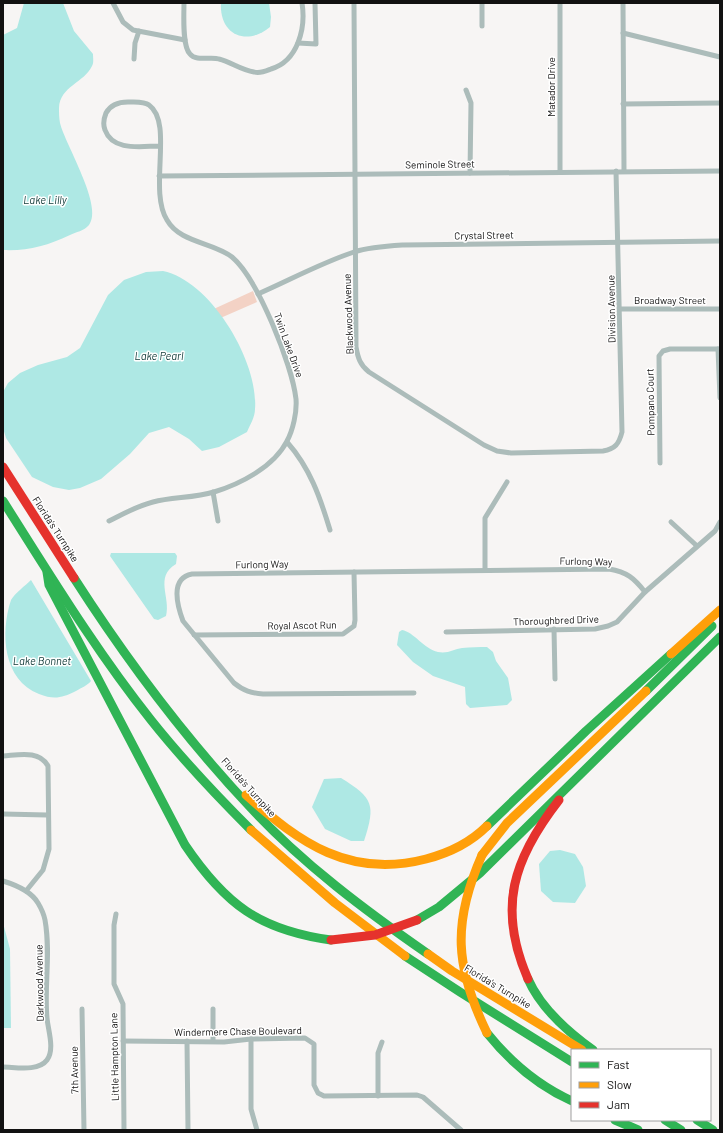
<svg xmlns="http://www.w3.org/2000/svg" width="723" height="1133" viewBox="0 0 723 1133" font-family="Barlow,sans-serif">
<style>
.green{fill:#f3d2c5}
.water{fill:#aee8e4}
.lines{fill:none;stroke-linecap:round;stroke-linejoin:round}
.street{stroke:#acbcba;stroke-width:5}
.fast{stroke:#30b455;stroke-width:9}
.slow{stroke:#ff9f0a;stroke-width:9}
.jam{stroke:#e5322d;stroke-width:9}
.slow-bridge{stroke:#ff9f0a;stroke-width:9}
.jam-bridge{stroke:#e5322d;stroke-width:9}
.labels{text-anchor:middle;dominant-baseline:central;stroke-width:3;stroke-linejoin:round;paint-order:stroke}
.street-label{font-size:10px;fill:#121111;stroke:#fff}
.water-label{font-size:11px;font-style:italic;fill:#0d3735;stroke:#fff}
</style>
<rect width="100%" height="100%" fill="#f7f5f4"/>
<path class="green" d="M253 291 257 302 209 323 205 313Z"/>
<g class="water">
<path d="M24 3H63L74 31 93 54C93 58 94 63 92 66 84 83 60 86 59 108 59 112 59 118 60 123 65 144 104 207 89 225 84 231 76 232 70 235 47 246 28 251 3 250V35L17 28Z"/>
<path d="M221 3H269L271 17 270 27C246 47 219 34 221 3Z"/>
<path d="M163 271C211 281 259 362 255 409 255 417 250 425 247 432L219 447 202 451 189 439 169 427 149 433 130 454 101 479 80 488 69 490 53 487 32 477 6 438 3 428V392L8 383 20 373 38 365 67 357 80 348 108 295 124 280 146 272Z"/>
<path d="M111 553H175L177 556 176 564C154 577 171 597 166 616L158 620 154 619 110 556Z"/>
<path d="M31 580 91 681C87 686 82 687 76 691 62 698 54 700 39 694 3 680 0 633 11 600 15 593 25 586 31 580Z"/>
<path d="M402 630C414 632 424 649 438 652 448 654 454 649 462 648 471 647 479 647 487 647L493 652 496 661 508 678 512 700 507 705 470 708 466 704 465 687 433 676 413 662 397 645 399 632Z"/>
<path d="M341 778C373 798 376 804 364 841H351L325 829 312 807 324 779Z"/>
<path d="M560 850 575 854 583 867 586 886 575 903 553 902 541 891 539 864 550 851Z"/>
<path d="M3 923 10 949 11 1028H3Z"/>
</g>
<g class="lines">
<g class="street">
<path d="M113 3 123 22 133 30 185 40"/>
<path d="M184 3C184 15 182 46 190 54 196 62 211 56 219 59 231 62 241 70 254 72 260 74 266 71 271 69 298 61 306 28 302 3"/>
<path d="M354 3 356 347C358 358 360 365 369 372L484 445 497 451 511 453 603 451C615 449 619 444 622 432L616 171"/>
<path d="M560 3V171"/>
<path d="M623 3 624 171"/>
<path d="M482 26V3"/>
<path d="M623 33 720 57"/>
<path d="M298 43 316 44 315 3"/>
<path d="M134 59 135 43 139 31"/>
<path d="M466 90 471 103 470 173"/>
<path d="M623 104 720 103"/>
<path d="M159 176 720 171"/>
<path d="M258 294C290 280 321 263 354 252 370 247 387 246 403 245L720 241"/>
<path d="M620 309H720"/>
<path d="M718 349 720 398"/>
<path d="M287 442C310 468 320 497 330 530"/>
<path d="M660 463 659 356 663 351 670 349H720"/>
<path d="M213 492 218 521"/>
<path d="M109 521C123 514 137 506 153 502 172 497 194 498 214 492 240 484 274 467 287 441 293 430 297 412 296 399 292 365 258 279 232 257 213 242 180 243 167 220 148 190 174 123 149 105 144 101 135 102 128 102 119 102 111 104 106 113 104 118 103 125 105 130 113 152 142 146 160 146"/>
<path d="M671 522 697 546"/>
<path d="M485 570V518L507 482"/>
<path d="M554 629 555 679"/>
<path d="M446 632 595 629 608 626 617 622 645 592 715 531 720 522"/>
<path d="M194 635 343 634 354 626 355 620 354 572"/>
<path d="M414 693 263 694C251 693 244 691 234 683L183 621C177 605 170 578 192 574L609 569C627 572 634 578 645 592"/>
<path d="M3 756C19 755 39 750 48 766L49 849 43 870 26 891"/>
<path d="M3 814 47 815"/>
<path d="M3 881C16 885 31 891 38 903 41 908 44 915 45 920 51 953 44 986 47 1018 48 1030 55 1049 47 1060 38 1072 15 1067 3 1067"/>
<path d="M116 914 114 925V984L123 1004 124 1130"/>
<path d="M82 1009 84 1130"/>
<path d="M213 1009V1041"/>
<path d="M251 1039V1109L257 1130"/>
<path d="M123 1041 224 1042 251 1039 305 1038 314 1044V1085L318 1093 324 1096 417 1095 423 1097 461 1130"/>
<path d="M187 1041 188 1130"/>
<path d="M378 1096V1053L382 1042"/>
</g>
<g class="fast">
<path d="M3 501C50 575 96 651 151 720 182 759 216 795 251 830"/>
<path d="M47 572 49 585 185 845C225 904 259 930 331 940"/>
<path d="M74 578C126 659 185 738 251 808 303 864 366 911 428 954"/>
<path d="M646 691 712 626"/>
<path d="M487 826 586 731 671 654"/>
<path d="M417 920 439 907 480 873 720 637"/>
<path d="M405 956 460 992 572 1062"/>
<path d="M528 979C541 1009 568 1032 593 1050"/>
<path d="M487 1033C511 1063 537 1085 572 1101"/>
<path d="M615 1120 638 1130"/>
<path d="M665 1120 681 1130"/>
<path d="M697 1120 713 1130"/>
</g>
<g class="slow">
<path d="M671 654 720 610"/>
<path d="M246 795C300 843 350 879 426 859 449 853 470 843 487 826"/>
<path d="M251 830 335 903 405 956"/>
<path d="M482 855 507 823 646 691"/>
<path d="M428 954 452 971 582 1050"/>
</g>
<g class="jam">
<path d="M3 467 74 578"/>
<path d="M528 979C497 908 513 859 559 800"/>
</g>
<path class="slow-bridge" d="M482 855C452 923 455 967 487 1033"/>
<path class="jam-bridge" d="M331 940 375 935 417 920"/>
</g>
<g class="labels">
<g class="street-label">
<text transform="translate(551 87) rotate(-90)">Matador Drive</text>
<text transform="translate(440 164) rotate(-1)">Seminole Street</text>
<text transform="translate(484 235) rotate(-1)">Crystal Street</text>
<text x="670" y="300">Broadway Street</text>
<text transform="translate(611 309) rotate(-91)">Division Avenue</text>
<text transform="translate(348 314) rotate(-92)">Blackwood Avenue</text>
<text transform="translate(289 345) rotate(70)">Twin Lake Drive</text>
<text transform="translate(650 402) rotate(-91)">Pompano Court</text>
<text transform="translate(56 529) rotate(57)">Florida's Turnpike</text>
<text transform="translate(586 561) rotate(1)">Furlong Way</text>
<text transform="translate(262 564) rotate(-1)">Furlong Way</text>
<text transform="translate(556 620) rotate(-2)">Thoroughbred Drive</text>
<text transform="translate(302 625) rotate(-1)">Royal Ascot Run</text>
<text transform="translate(249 787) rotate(48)">Florida's Turnpike</text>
<text transform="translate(39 983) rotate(-91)">Darkwood Avenue</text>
<text transform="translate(498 986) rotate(31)">Florida's Turnpike</text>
<text transform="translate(238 1031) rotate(-1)">Windermere Chase Boulevard</text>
<text transform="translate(114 1057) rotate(-91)">Little Hampton Lane</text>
<text transform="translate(74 1070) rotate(-91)">7th Avenue</text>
</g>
<g class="water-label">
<text x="45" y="199">Lake Lilly</text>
<text x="159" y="355">Lake Pearl</text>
<text x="42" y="660">Lake Bonnet</text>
</g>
</g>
<rect width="723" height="1133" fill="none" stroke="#121111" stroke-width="8"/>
<rect x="571" y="1049" width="140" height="72" fill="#ffffff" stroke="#a0a0a0"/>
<rect x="579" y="1062" width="20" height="6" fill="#30b455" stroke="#a0a0a0"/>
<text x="607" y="1069" font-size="12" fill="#121111">Fast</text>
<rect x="579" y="1082" width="20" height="6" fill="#ff9f0a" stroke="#a0a0a0"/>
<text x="607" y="1089" font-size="12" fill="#121111">Slow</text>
<rect x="579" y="1102" width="20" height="6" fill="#e5322d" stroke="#a0a0a0"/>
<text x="607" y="1109" font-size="12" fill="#121111">Jam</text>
</svg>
